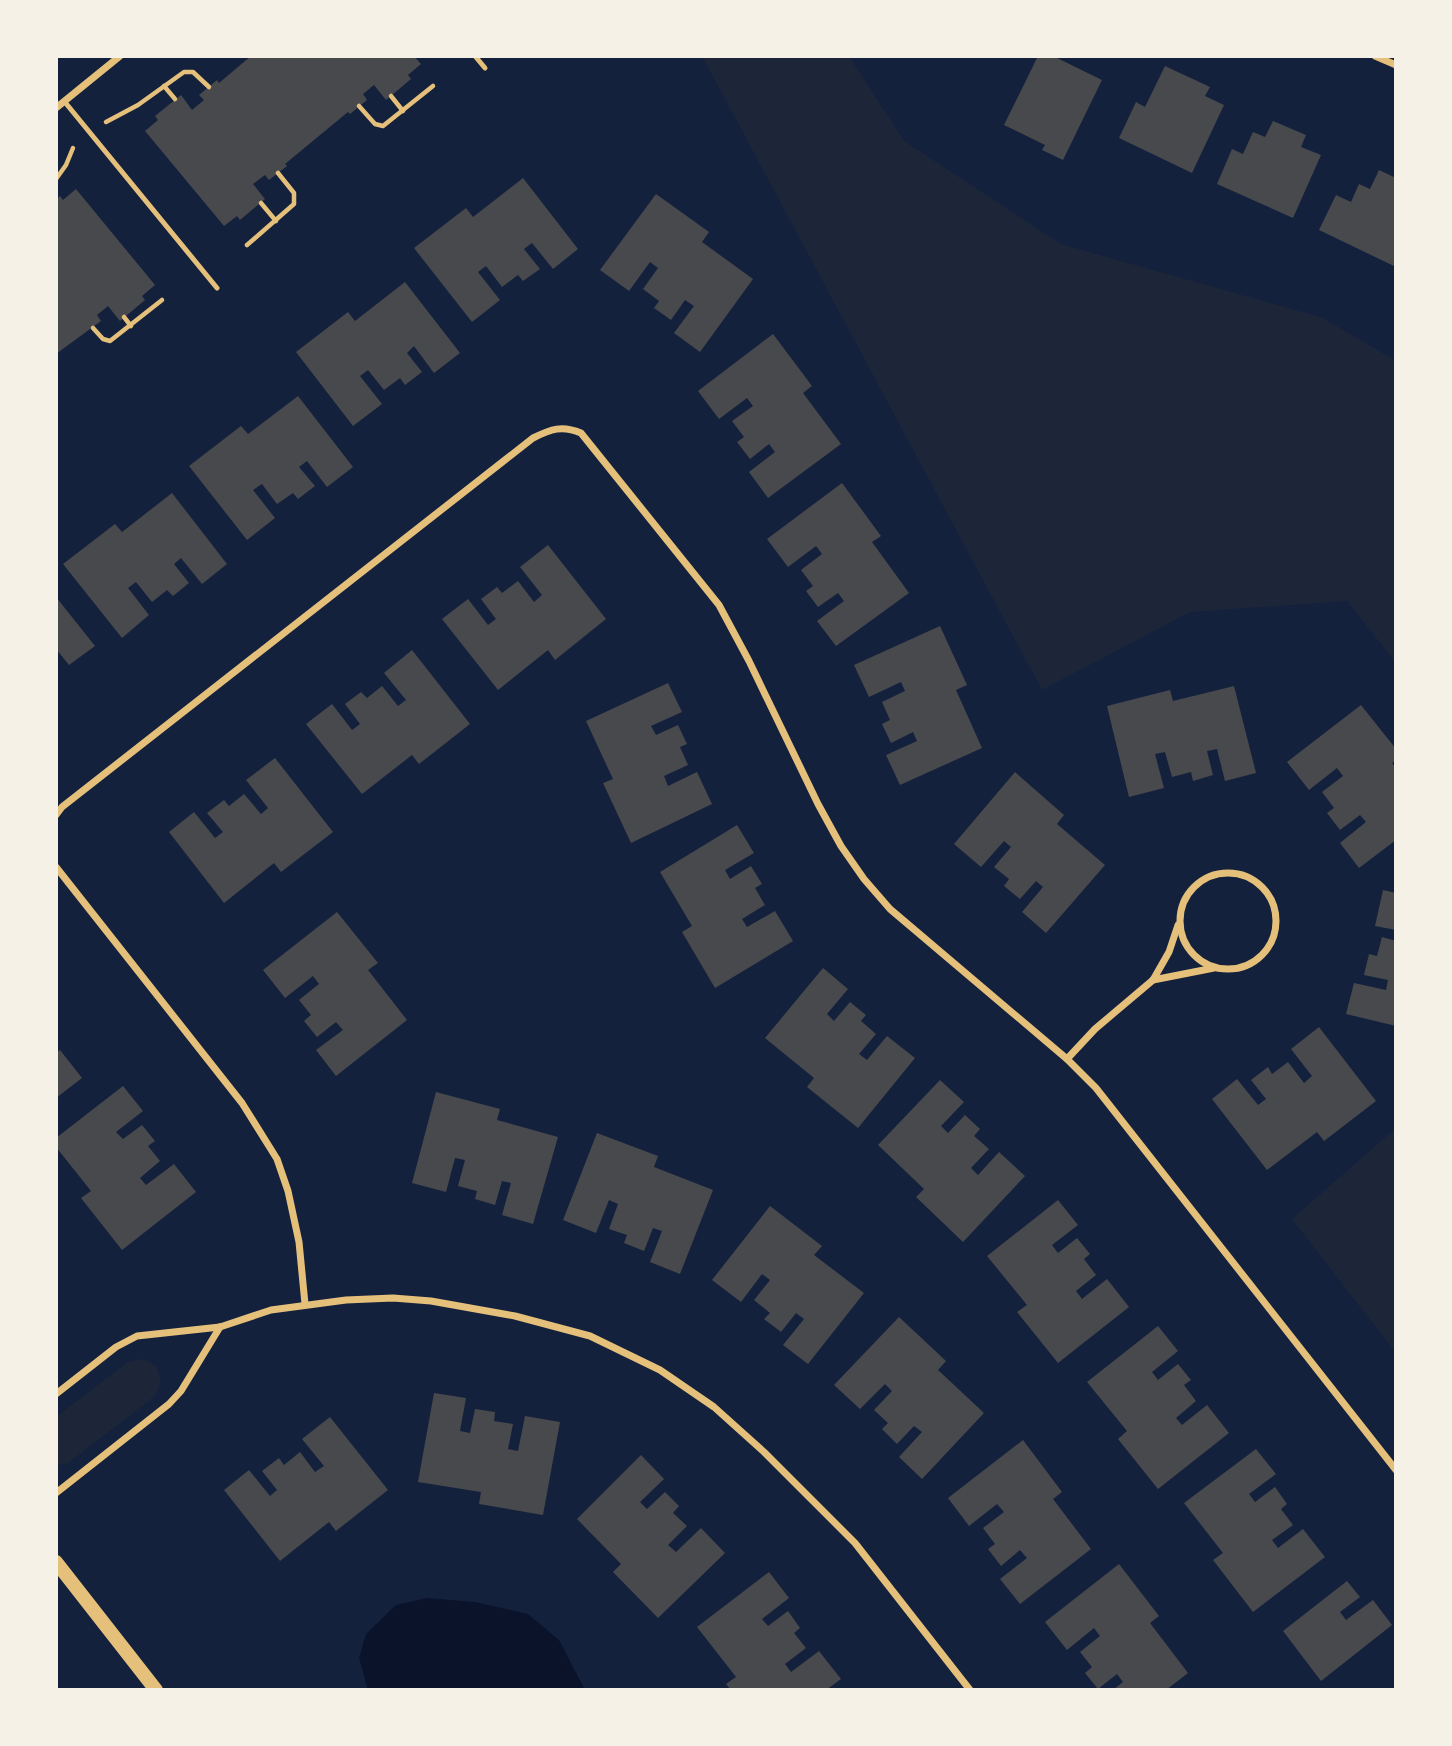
<svg xmlns="http://www.w3.org/2000/svg" width="1452" height="1746" viewBox="0 0 1452 1746" font-family="'PT Sans Narrow',sans-serif">
<style>
.green{fill:#1d2539}
.water{fill:#0b132b}
.building{fill:#48494c}
.lines{fill:none;stroke-linecap:round;stroke-linejoin:round}
.path{stroke:#e5c07b;stroke-width:4.5}
.service{stroke:#e5c07b;stroke-width:5}
.minor{stroke:#e5c07b;stroke-width:7}
.secondary{stroke:#e5c07b;stroke-width:14}
</style>
<rect width="100%" height="100%" fill="#14213d"/>
<g class="green">
<path d="M702 56H849L904 141 1061 244 1323 318 1396 361V663L1347 601 1190 612 1042 690Z"/>
<path d="M1396 1128V1353L1292 1219Z"/>
<path d="M143 1359 156 1366 161 1381 155 1396 68 1463 56 1465V1417L128 1362Z"/>
</g>
<path class="water" d="M427 1598 475 1602 528 1614 559 1640 585 1690H368L359 1658 366 1634 396 1605Z"/>
<g class="building">
<path d="M251 56H414L421 64 408 75 411 79 386 100 374 85 363 94 367 100 350 114 348 112 285 164 287 166 269 180 265 175 253 184 265 199 240 220 237 216 224 226 145 131 158 120 155 116 181 95 192 110 204 100 199 95 217 80 219 83Z"/>
<path d="M1038 56H1053L1102 80 1063 160 1042 150 1045 145 1004 125Z"/>
<path d="M1165 66 1210 87 1205 96 1224 105 1192 173 1119 138 1136 102 1145 107Z"/>
<path d="M1273 121 1306 135 1301 147 1321 155 1293 218 1217 184 1232 149 1243 154 1253 132 1265 137Z"/>
<path d="M1379 170 1396 178V267L1319 230 1336 195 1351 202 1359 184 1370 189Z"/>
<path d="M523 178 578 249 553 269 532 243 524 249 540 269 523 281 518 275 502 287 486 266 478 272 500 300 472 322 414 248 466 208 473 217Z"/>
<path d="M76 189 155 285 142 296 145 300 120 321 108 306 97 315 101 321 56 354V200L60 196 63 200Z"/>
<path d="M656 194 709 232 702 242 753 279 700 352 674 333 694 306 685 300 671 320 654 308 659 301 643 289 658 268 650 262 629 291 600 270Z"/>
<path d="M405 282 460 353 434 373 414 346 407 353 422 372 405 385 400 378 384 390 368 370 360 376 382 404 353 426 296 352 348 312 355 321Z"/>
<path d="M773 334 812 386 803 393 841 444 768 498 749 472 775 452 769 444 750 459 737 442 744 437 732 421 753 406 747 398 719 419 698 391Z"/>
<path d="M298 396 353 467 327 487 307 461 299 467 315 486 298 499 293 493 277 504 262 484 253 490 275 518 247 540 189 466 241 426 248 434Z"/>
<path d="M842 483 881 536 872 542 909 593 836 646 817 621 844 601 838 593 818 607 806 591 813 586 801 570 822 554 816 546 788 567 767 539Z"/>
<path d="M172 493 227 564 202 584 181 558 174 564 189 583 173 596 167 590 152 602 136 582 128 588 149 615 122 638 63 564 115 524 122 532Z"/>
<path d="M548 545 606 619 555 660 548 650 498 690 442 619 468 599 488 625 496 619 481 599 497 587 502 593 518 581 534 602 542 595 520 567Z"/>
<path d="M56 597 95 646 69 665 56 649Z"/>
<path d="M940 626 967 685 956 690 982 748 900 785 886 755 917 741 913 732 891 743 882 724 890 720 882 702 905 691 901 682 869 697 854 665Z"/>
<path d="M412 650 470 724 419 764 412 755 362 794 306 724 332 704 352 730 360 724 345 704 361 692 367 698 382 686 398 706 406 700 384 673Z"/>
<path d="M668 683 682 712 651 726 656 735 678 725 687 744 680 747 688 765 664 776 668 786 697 772 712 804 631 843 603 783 613 779 586 721Z"/>
<path d="M1234 686 1256 773 1225 781 1217 749 1207 751 1213 775 1193 781 1191 772 1172 777 1165 752 1155 754 1164 788 1129 797 1107 706 1170 690 1173 701Z"/>
<path d="M1361 705 1396 749V760L1392 763 1396 768V840L1359 868 1340 843 1366 822 1360 815 1340 830 1327 813 1334 808 1322 792 1343 776 1337 768 1309 790 1287 762Z"/>
<path d="M275 758 333 832 281 872 274 863 224 903 169 832 194 812 215 838 223 832 207 813 224 800 229 806 244 794 261 814 268 808 246 780Z"/>
<path d="M1015 772 1064 815 1057 824 1105 865 1046 933 1022 912 1043 887 1036 881 1020 899 1004 886 1009 879 994 867 1011 847 1004 841 981 867 954 844Z"/>
<path d="M737 825 754 853 725 870 730 879 751 866 762 884 755 888 765 905 742 919 747 927 775 911 793 941 715 988 682 932 692 926 660 872Z"/>
<path d="M1383 890 1396 893V930L1375 926Z"/>
<path d="M337 912 378 963 368 970 407 1020 336 1076 316 1050 343 1030 336 1022 317 1037 304 1021 311 1015 299 1000 319 984 313 976 285 998 263 970Z"/>
<path d="M1382 937 1396 941V1026L1346 1014 1354 983 1386 990 1388 980 1364 975 1369 954 1377 956Z"/>
<path d="M823 968 848 989 827 1014 834 1021 850 1002 866 1015 861 1021 876 1034 859 1054 867 1060 887 1036 915 1058 858 1128 807 1087 814 1078 765 1038Z"/>
<path d="M1319 1027 1376 1101 1324 1141 1317 1132 1267 1170 1212 1099 1237 1079 1258 1105 1266 1099 1251 1080 1268 1067 1272 1074 1288 1062 1304 1083 1312 1076 1291 1049Z"/>
<path d="M60 1050 82 1078 56 1098V1053Z"/>
<path d="M940 1080 964 1102 941 1126 948 1133 965 1115 980 1129 974 1136 989 1149 971 1168 978 1175 999 1152 1025 1176 963 1242 916 1197 924 1189 878 1145Z"/>
<path d="M123 1086 143 1111 116 1132 123 1139 142 1125 155 1141 148 1146 160 1161 140 1178 146 1185 174 1164 196 1192 122 1250 81 1198 91 1191 56 1147V1138Z"/>
<path d="M436 1092 500 1109 497 1120 558 1137 533 1224 502 1215 511 1183 502 1181 495 1205 475 1199 477 1191 458 1186 465 1160 455 1158 446 1192 412 1183Z"/>
<path d="M597 1133 658 1156 654 1167 713 1190 680 1274 650 1262 662 1231 653 1228 644 1251 624 1243 627 1235 609 1229 618 1204 609 1200 596 1233 563 1220Z"/>
<path d="M1058 1200 1078 1225 1052 1245 1058 1253 1077 1238 1090 1254 1084 1259 1096 1275 1076 1291 1082 1299 1107 1279 1129 1307 1058 1363 1017 1312 1027 1305 987 1256Z"/>
<path d="M770 1206 822 1246 814 1255 864 1293 808 1364 783 1345 804 1319 796 1313 781 1332 764 1319 770 1313 754 1300 770 1280 762 1274 741 1302 712 1280Z"/>
<path d="M899 1317 946 1361 938 1370 984 1413 922 1479 899 1457 922 1432 914 1426 897 1444 882 1429 888 1423 874 1410 892 1391 885 1384 860 1409 834 1385Z"/>
<path d="M1158 1326 1178 1351 1152 1372 1158 1380 1178 1364 1191 1380 1184 1385 1196 1401 1176 1418 1182 1425 1207 1405 1229 1433 1158 1489 1118 1439 1127 1431 1087 1382Z"/>
<path d="M434 1393 466 1398 460 1431 470 1433 475 1409 495 1412 494 1421 513 1424 508 1449 518 1451 525 1416 560 1422 543 1515 479 1504 481 1492 418 1482Z"/>
<path d="M330 1417 388 1490 336 1531 329 1522 280 1561 224 1490 249 1470 270 1496 277 1490 262 1471 279 1458 284 1465 300 1452 315 1472 324 1466 302 1439Z"/>
<path d="M1023 1440 1062 1492 1053 1499 1091 1549 1020 1604 1000 1579 1027 1558 1020 1550 1001 1566 988 1549 995 1544 983 1528 1004 1512 997 1504 969 1526 948 1498Z"/>
<path d="M1256 1449 1276 1474 1249 1494 1255 1502 1275 1487 1287 1504 1281 1509 1293 1525 1272 1540 1278 1548 1303 1529 1325 1557 1253 1612 1213 1560 1223 1553 1184 1503Z"/>
<path d="M641 1455 664 1479 640 1502 647 1509 665 1492 679 1506 673 1513 687 1526 668 1545 676 1552 701 1528 725 1553 658 1618 613 1572 621 1564 577 1519Z"/>
<path d="M1119 1564 1159 1616 1150 1623 1188 1673 1166 1690H1113L1123 1682 1117 1674 1098 1689 1085 1673 1092 1667 1080 1652 1100 1636 1094 1628 1067 1650 1045 1622Z"/>
<path d="M769 1572 789 1598 762 1619 768 1626 788 1611 800 1628 794 1633 806 1648 785 1664 791 1672 819 1651 841 1679 826 1690H731L726 1684 736 1677 697 1627Z"/>
<path d="M1347 1581 1360 1597 1340 1612 1346 1620 1373 1600 1392 1625 1321 1681 1283 1631Z"/>
</g>
<g class="lines">
<g class="path">
<path d="M164 86 175 99"/>
<path d="M391 96 403 111"/>
<path d="M359 106 375 124 383 126 433 86"/>
<path d="M106 122 138 105 184 72H193L209 87"/>
<path d="M56 179 66 165 73 148"/>
<path d="M261 203 276 221"/>
<path d="M247 245 294 204V193L278 173"/>
<path d="M124 317 131 326"/>
<path d="M93 328 103 339 110 341 162 300"/>
</g>
<g class="service">
<path d="M475 56 485 68"/>
<path d="M64 101 217 288"/>
</g>
<g class="minor">
<path d="M1375 56 1396 65"/>
<path d="M56 108 120 56"/>
<path d="M56 815 62 807 533 438C551 429 562 425 581 433L719 605 749 661 818 804 841 846 864 879 890 909 1067 1059 1096 1088 1396 1470"/>
<path d="M56 867 242 1103 277 1159 288 1191 299 1242 305 1304"/>
<circle cx="1228" cy="921" r="48"/>
<path d="M1153 980 1214 968"/>
<path d="M1067 1059 1095 1029 1153 980 1169 952 1178 925"/>
<path d="M56 1394 116 1347 137 1336 220 1327 271 1310 346 1300 393 1298 431 1301 515 1316 590 1336 660 1370 714 1407 764 1452 855 1543 970 1690"/>
<path d="M56 1493 169 1404 181 1391 220 1327"/>
</g>
<path class="secondary" d="M56 1562 156 1690"/>
</g>
<rect width="1452" height="1746" fill="none" stroke="#f6f1e7" stroke-width="116"/>
</svg>
